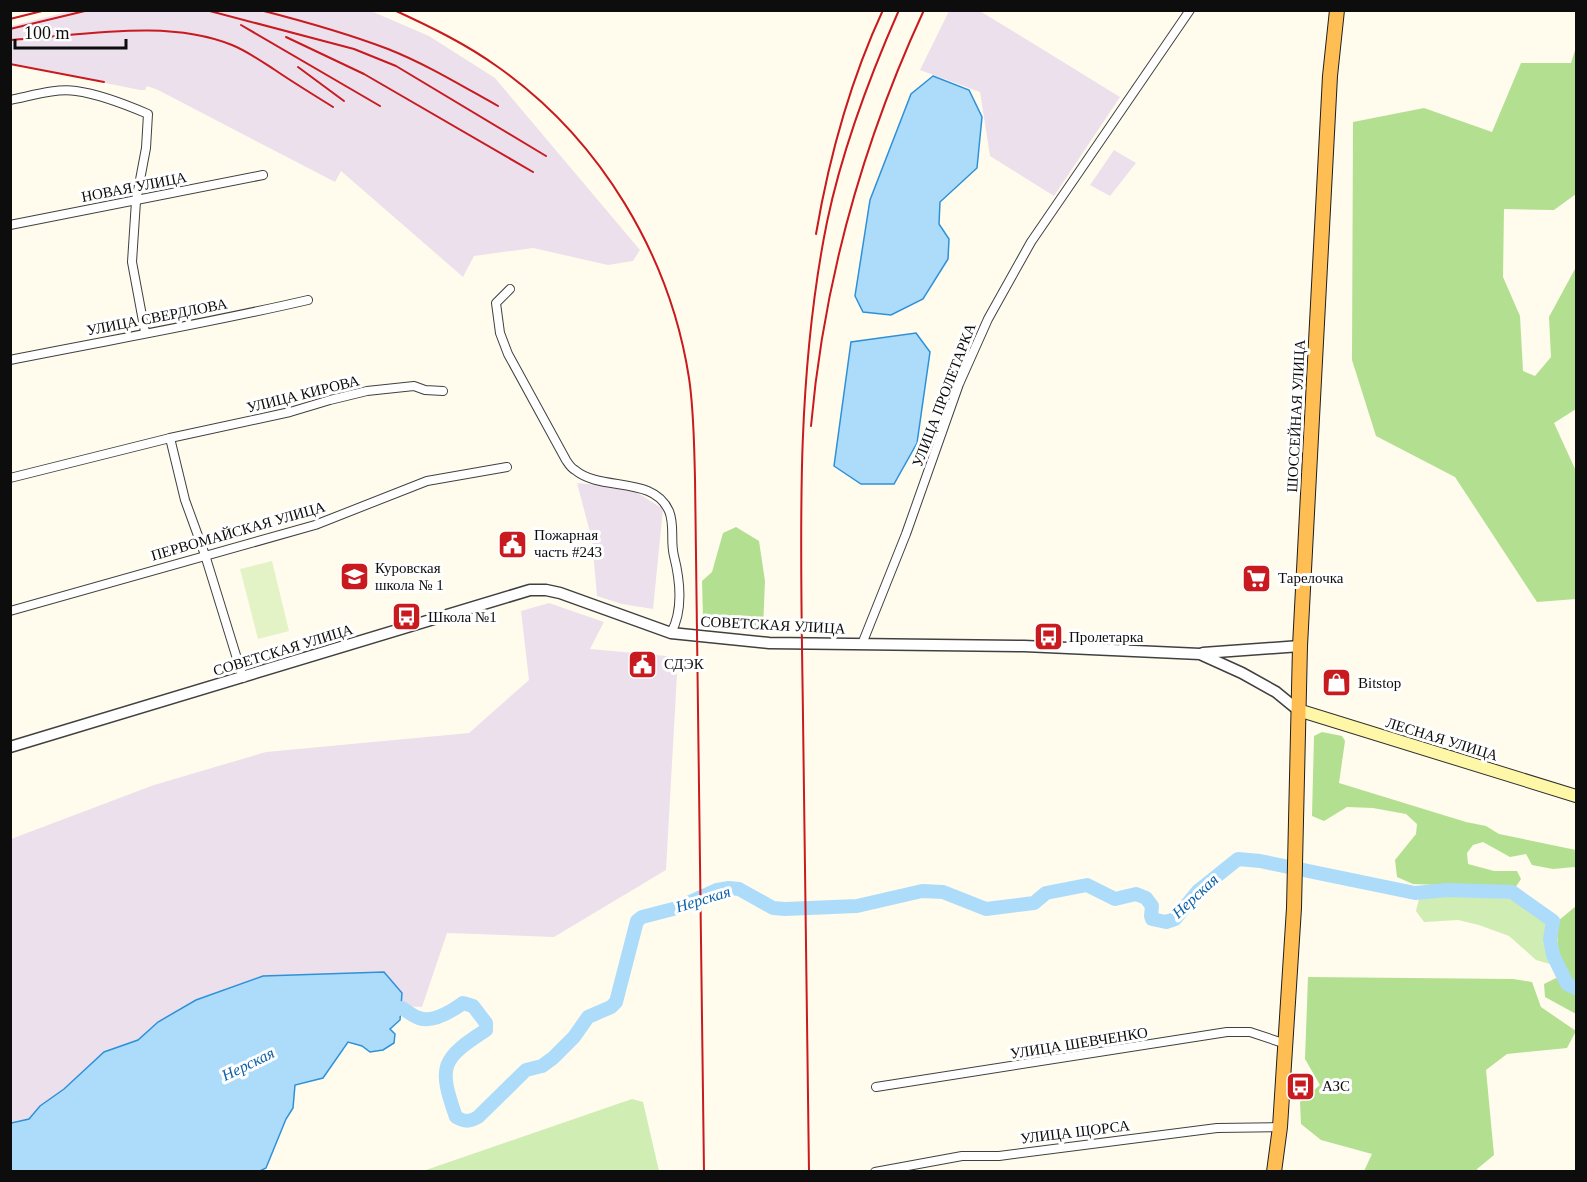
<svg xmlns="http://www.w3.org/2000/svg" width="1587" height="1182" viewBox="0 0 1587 1182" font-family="Georgia,serif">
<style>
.industrial{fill:#ece0ed}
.green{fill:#d0edb3}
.forest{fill:#b3df91}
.pitch{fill:#e3f3c6}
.water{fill:#addcfb;stroke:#2e91d8;stroke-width:1.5}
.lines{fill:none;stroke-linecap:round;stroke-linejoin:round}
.river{stroke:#addcfb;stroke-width:14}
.minor-casing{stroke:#404040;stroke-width:10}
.tertiary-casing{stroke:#404040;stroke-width:13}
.secondary-casing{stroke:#2f2f2f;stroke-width:14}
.trunk-casing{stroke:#1e1e1e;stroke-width:16}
.minor{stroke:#fff;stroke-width:8}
.tertiary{stroke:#fff;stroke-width:10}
.secondary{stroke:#fff7a8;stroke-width:12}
.trunk{stroke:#ffbe54;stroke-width:14}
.rail{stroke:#c81a1f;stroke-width:2}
.labels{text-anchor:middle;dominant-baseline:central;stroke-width:6;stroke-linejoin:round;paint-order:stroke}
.street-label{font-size:15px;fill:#0d0d0d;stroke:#fff}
.poi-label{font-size:15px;fill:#0d0d0d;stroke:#fff;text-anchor:start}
.water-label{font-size:16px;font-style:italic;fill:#0c61a9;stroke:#fff}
</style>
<rect width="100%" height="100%" fill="#fffced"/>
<g class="industrial">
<path d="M75 10 371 11 429 36 495 78 640 250 633 261 608 265 533 248 474 256 463 277 341 171 335 182 158 90 147 86 145 90H140L11 64V26Z"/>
<path d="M949 11H980L1120 97 1054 196 990 156 980 92 920 70Z"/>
<path d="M1114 150 1136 163 1110 196 1090 185Z"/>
<path d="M577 483 630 488 663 509 653 609 622 604 597 596 592 540Z"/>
<path d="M549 603 604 622 590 649 678 657 666 870 554 937 447 933 422 1007 401 1006 402 993 384 972 263 976 196 1000 158 1022 138 1040 104 1052 64 1089 40 1106 29 1119 11 1123V839L154 785 266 752 469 733 529 680 521 611Z"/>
</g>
<g class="green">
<path d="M1444 895 1512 899 1544 918 1549 925 1545 937 1550 964 1536 960 1509 936 1479 925 1458 920 1424 922 1416 911 1419 899Z"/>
<path d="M632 1099 643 1102 659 1171H423Z"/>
</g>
<g class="forest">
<path d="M1576 47V194L1554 210 1504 209 1503 277 1520 316 1523 371 1535 376 1551 357 1549 317 1576 267V409L1554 423 1576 471V599L1537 602 1455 477 1376 436 1352 360 1353 122 1424 108 1492 132 1521 63H1571Z"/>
<path d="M736 527 759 541 765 581 763 629C740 632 722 630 703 617L702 581 712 572 723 533Z"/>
<path d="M1322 732 1342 736 1345 741 1339 783 1466 822 1486 826 1499 834 1576 850V869L1574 867 1553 869 1532 865 1526 854 1510 857 1483 842 1473 845 1467 853 1468 864 1494 871H1517L1521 879 1515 888 1413 884 1397 877 1395 860 1416 834 1417 824 1406 814 1373 808 1347 807 1324 821 1312 816 1314 736Z"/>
<path d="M1576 906V983L1570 982C1560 960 1555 944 1558 921Z"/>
<path d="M1308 977 1513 979 1532 982 1541 1007 1576 1031 1567 1048 1507 1054 1486 1070 1494 1155 1477 1169 1478 1171H1364L1372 1154 1321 1140 1301 1124 1300 1102 1320 1085 1305 1059Z"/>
<path d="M1556 978 1567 987 1576 990V1014L1545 997 1544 984Z"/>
</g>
<path class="pitch" d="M272 561 289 631 258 639 240 569Z"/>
<g class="water">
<path d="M933 76 969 90 982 117 977 168 940 202 939 224 949 239 948 259 923 299 891 315 863 312 855 296 870 200 911 94Z"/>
<path d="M916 333 930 352 917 443 894 484H861L834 466 851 342Z"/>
<path d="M384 972 402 993 400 1020 390 1029 395 1034 394 1043 383 1050 370 1052 362 1046 348 1042 323 1078 295 1085 293 1108 286 1119 266 1168 260 1171H11V1123L29 1119 40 1106 64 1089 104 1052 138 1040 158 1022 196 1000 263 976Z"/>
</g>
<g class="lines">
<path class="river" d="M386 1012 402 1008C407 1011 413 1016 419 1018 433 1023 452 1011 463 1003L473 1006 486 1023V1030C441 1059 438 1066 456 1117 465 1122 469 1122 478 1117L526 1070 542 1066 553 1058 574 1037 588 1017 611 1007 616 1002 637 921 642 917 677 908 717 890 729 888 739 889 773 908 785 909 857 906 922 891 943 892 986 909 1034 903 1046 893 1087 885 1115 899 1136 894 1146 898 1152 906 1151 916 1152 919 1166 922 1175 919 1198 891 1238 859 1260 861 1415 893 1448 890 1512 892 1553 921 1550 939 1553 955 1567 984 1576 988"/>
<defs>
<g id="minor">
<path d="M10 100C31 96 55 88 76 91 99 94 127 105 148 114L146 148 136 201 132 262 145 332"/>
<path d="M10 225 263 175"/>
<path d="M510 289 496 303 500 333 508 354 566 460C568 463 571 468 575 470 601 492 653 475 669 511 675 525 670 541 674 556 680 580 683 611 671 633"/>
<path d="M10 360C110 340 209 323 308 300"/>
<path d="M170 438 185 500 205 555 243 678"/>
<path d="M10 478 170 438 290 412 330 400 367 391 414 386 425 390 443 391"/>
<path d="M10 611 315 525 427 481 507 467"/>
<path d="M862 644 906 534 959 384 988 319 1031 242 1190 10"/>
<path d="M876 1087 1227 1032H1250L1286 1044"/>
<path d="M875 1172 962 1156H999L1217 1128 1280 1127"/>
</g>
<g id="tertiary">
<path d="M1203 653 1300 646"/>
<path d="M10 747 530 590H546L560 593 671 633 769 643 1024 646 1200 654 1242 673 1276 692 1298 710"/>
</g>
<path id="secondary" d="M1298 710 1576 796"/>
<path id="trunk" d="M1274 1172 1280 1127 1294 908 1300 646 1330 76 1337 10"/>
</defs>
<use href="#minor" class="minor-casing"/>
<use href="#tertiary" class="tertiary-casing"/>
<use href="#secondary" class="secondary-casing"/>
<use href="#trunk" class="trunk-casing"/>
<use href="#minor" class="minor"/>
<use href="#tertiary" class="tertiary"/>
<use href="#secondary" class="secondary"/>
<use href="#trunk" class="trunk"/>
<g class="rail">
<path d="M206 10 354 49 396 66 546 156"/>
<path d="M260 10C303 21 346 33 388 49 426 64 462 86 498 106"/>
<path d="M394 10C431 27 466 44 498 67 600 139 670 255 689 378 694 411 694 444 695 478L704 1172"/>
<path d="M10 19 46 10"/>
<path d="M241 25 380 106"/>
<path d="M10 29 89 10"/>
<path d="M286 37 364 74 533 172"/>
<path d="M10 40C81 36 166 18 232 45 247 51 261 61 275 70 294 83 314 95 333 107"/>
<path d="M10 64 104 82"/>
<path d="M298 67 344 101"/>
<path d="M816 234C829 158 850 81 883 10"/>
<path d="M811 426C824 279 862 144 924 10"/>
<path d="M809 1172C806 1020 804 868 803 717 801 552 794 385 827 222 842 150 869 78 899 10"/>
</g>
</g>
<defs>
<symbol id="civic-square" viewBox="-11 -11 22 22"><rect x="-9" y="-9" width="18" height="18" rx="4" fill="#c81a1f" stroke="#fff"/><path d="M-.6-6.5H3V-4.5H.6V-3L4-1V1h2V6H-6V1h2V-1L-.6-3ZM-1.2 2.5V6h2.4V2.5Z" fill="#fff"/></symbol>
<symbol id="school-square" viewBox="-11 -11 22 22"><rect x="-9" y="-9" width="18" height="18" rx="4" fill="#c81a1f" stroke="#fff"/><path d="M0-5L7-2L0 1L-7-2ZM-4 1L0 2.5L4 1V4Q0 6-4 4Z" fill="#fff"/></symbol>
<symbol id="supermarket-square" viewBox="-11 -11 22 22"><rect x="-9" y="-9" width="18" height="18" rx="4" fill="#c81a1f" stroke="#fff"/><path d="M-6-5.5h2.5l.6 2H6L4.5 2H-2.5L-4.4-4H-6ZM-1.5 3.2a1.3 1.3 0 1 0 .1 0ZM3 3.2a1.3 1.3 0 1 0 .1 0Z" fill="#fff"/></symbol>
<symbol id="bus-square" viewBox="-11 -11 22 22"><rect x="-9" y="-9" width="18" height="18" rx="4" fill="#c81a1f" stroke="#fff"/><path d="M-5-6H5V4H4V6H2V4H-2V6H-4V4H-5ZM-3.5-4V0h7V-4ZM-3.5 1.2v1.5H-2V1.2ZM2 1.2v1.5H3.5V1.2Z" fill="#fff"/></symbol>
<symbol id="shop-square" viewBox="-11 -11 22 22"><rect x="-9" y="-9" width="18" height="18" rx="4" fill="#c81a1f" stroke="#fff"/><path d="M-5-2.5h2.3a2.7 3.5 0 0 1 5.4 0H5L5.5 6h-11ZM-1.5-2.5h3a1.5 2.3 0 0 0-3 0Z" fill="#fff"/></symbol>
</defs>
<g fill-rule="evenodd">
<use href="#civic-square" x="496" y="528" width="33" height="33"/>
<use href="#school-square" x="338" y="560" width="33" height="33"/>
<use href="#supermarket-square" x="1240" y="562" width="33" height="33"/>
<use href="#bus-square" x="390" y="600" width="33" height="33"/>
<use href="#bus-square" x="1032" y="620" width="33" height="33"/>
<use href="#civic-square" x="626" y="648" width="33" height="33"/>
<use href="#shop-square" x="1320" y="666" width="33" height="33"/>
<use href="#bus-square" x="1284" y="1070" width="33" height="33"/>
</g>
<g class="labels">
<g class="street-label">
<text transform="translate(134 187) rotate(-11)">НОВАЯ УЛИЦА</text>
<text transform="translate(157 317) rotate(-11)">УЛИЦА СВЕРДЛОВА</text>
<text transform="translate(303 394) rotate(-14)">УЛИЦА КИРОВА</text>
<text transform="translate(944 395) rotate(-69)">УЛИЦА ПРОЛЕТАРКА</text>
<text transform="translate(1296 416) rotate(-87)">ШОССЕЙНАЯ УЛИЦА</text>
<text transform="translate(238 531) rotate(-16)">ПЕРВОМАЙСКАЯ УЛИЦА</text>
<text transform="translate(773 625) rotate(3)">СОВЕТСКАЯ УЛИЦА</text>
<text transform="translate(283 650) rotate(-17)">СОВЕТСКАЯ УЛИЦА</text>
<text transform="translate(1442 739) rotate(17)">ЛЕСНАЯ УЛИЦА</text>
<text transform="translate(1079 1043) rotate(-9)">УЛИЦА ШЕВЧЕНКО</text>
<text transform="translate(1075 1132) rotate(-7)">УЛИЦА ЩОРСА</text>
</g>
<g class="poi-label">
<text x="534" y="535">Пожарная<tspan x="534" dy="17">часть #243</tspan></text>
<text x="375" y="568">Куровская<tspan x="375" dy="17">школа № 1</tspan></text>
<text x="1278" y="578">Тарелочка</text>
<text x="428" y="617">Школа №1</text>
<text x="1069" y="637">Пролетарка</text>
<text x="664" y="664">СДЭК</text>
<text x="1358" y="683">Bitstop</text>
<text x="1322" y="1086">АЗС</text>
</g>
<g class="water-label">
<text transform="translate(1195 896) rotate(-43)">Нерская</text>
<text transform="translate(703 899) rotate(-17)">Нерская</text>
<text transform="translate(248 1064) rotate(-26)">Нерская</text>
</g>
</g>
<rect width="1587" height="1182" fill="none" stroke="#0d0d0d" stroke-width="24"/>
<path d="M15 39v9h111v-9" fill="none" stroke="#0d0d0d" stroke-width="3"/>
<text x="24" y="39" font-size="18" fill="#0d0d0d" stroke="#ffffff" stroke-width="4.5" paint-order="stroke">100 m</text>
</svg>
